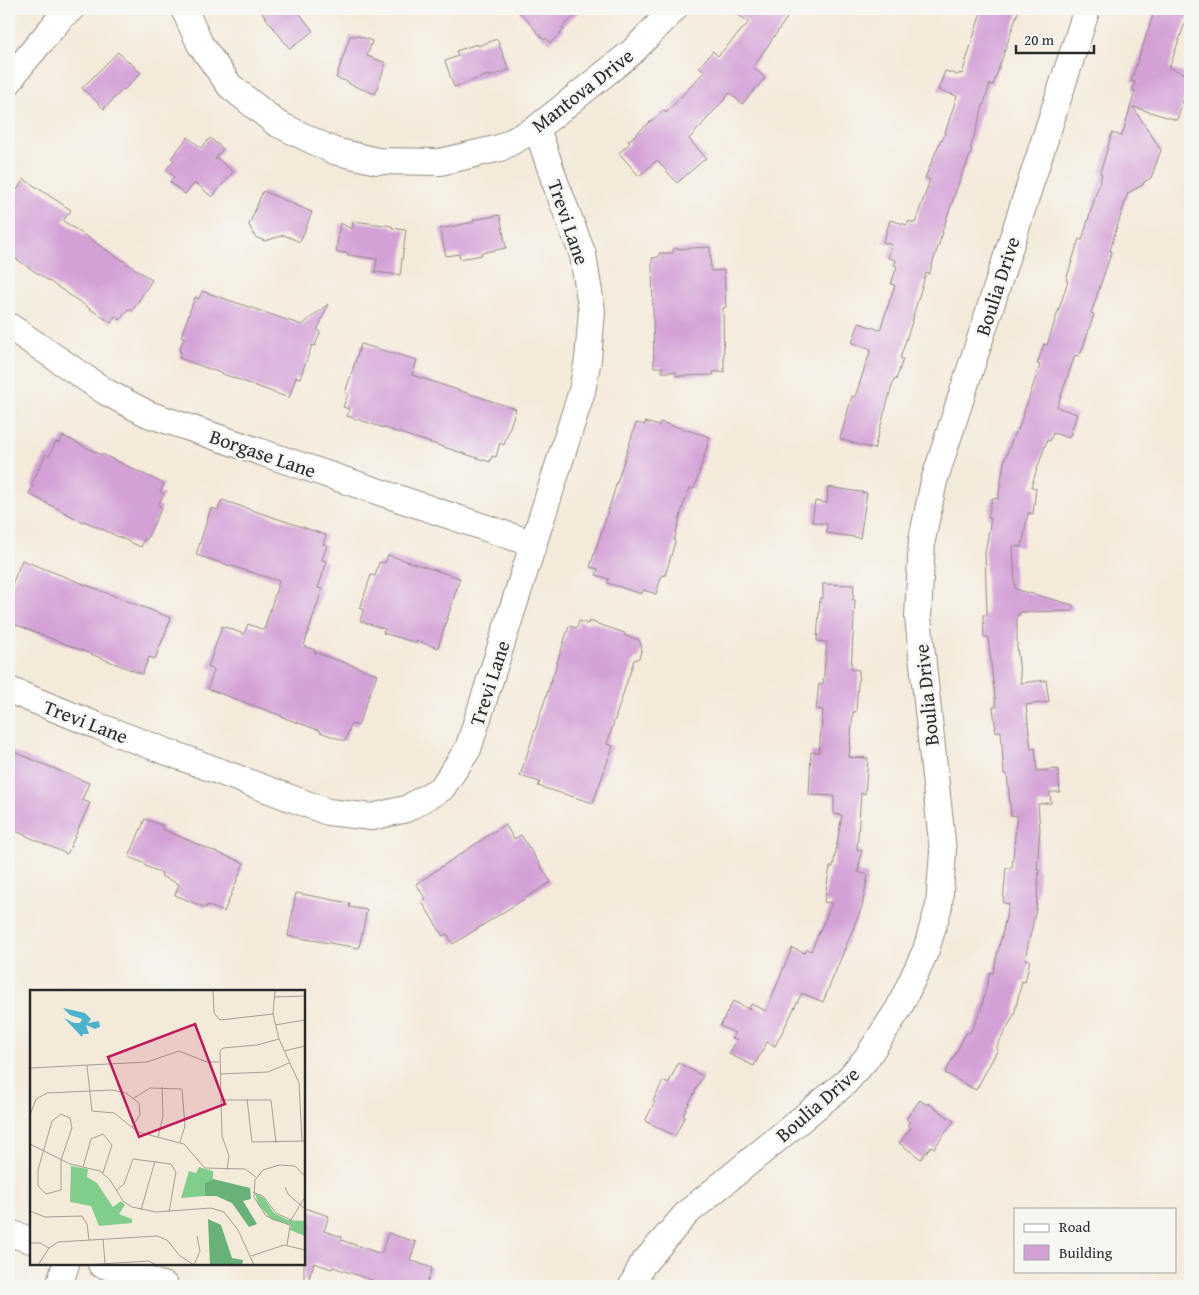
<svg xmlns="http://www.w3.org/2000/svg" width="1199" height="1295" viewBox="0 0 1199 1295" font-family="'Gentium Book Plus',serif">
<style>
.building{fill:#d4a1d7}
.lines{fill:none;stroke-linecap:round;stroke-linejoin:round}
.street-casing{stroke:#908a82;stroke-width:28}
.street{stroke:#fff;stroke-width:26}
.labels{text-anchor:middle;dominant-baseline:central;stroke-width:5;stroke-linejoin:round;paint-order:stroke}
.street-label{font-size:20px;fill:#2b2b2b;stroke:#f6f6f2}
.inset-road{fill:none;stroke:#a49e94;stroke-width:1}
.view{fill:#c2185b;fill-opacity:0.15;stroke:#c2185b;stroke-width:2.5}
.inset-edge{fill:none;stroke:#2b2b2b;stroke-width:2.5}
</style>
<rect width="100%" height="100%" fill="#f6f6f2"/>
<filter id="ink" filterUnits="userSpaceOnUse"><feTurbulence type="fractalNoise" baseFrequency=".02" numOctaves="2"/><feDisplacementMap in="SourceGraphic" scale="10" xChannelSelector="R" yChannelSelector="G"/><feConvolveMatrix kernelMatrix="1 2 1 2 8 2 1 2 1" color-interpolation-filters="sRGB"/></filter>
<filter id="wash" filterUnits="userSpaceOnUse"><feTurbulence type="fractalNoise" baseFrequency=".0096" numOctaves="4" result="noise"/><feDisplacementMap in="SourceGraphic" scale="20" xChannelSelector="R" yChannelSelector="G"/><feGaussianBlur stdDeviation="1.12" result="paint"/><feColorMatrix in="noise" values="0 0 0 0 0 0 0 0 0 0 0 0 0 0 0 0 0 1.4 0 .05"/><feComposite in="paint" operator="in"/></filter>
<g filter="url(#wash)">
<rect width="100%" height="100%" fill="#f4eada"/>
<g id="blocks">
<g class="building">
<path d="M259 9H296L313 31 290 49Z"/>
<path d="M517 9H582L562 27 564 30 550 43 546 38 544 40Z"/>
<path d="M729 9H793L753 67 765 78 742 104 730 93 689 139 706 158 677 183 657 160 639 176 619 153 630 143 628 141 664 110 666 113 705 71 699 67 713 51 718 56 749 22Z"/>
<path d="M982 9H1019L993 85 990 84 970 149H972L965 169 964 168 942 232H943L929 274 926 273 913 316H914L900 358 903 359 896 380 894 379 874 449 840 439 852 396 855 397 871 349 852 343 859 323 880 330 895 285 891 284 897 266 894 265 896 260 888 258 892 245 883 242 890 220 907 225 909 221 915 223 930 180 925 178 941 139H943L957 96 938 90 945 71 958 75 959 73 962 74Z"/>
<path d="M1155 9H1190L1169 68 1186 74 1184 81 1187 88 1177 120 1133 107 1161 150 1151 178 1144 182 1143 185 1128 193 1114 236 1110 251H1112L1091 313 1094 314 1081 353H1079L1078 356 1075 355 1057 407 1077 414 1069 438 1053 433 1050 441 1047 440 1031 487 1036 488 1033 514 1028 513 1022 547 1013 546 1015 589 1073 605V611L1020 612V615H1017V647L1021 683 1046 680 1049 702 1026 705 1031 749 1035 748 1037 771 1058 769 1060 792H1050L1051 803 1038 804 1040 829 1037 870H1039L1036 910 1025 959 1030 960 1025 982 1022 981 1014 1015 996 1048 998 1049 976 1090 945 1073 967 1032 970 1033 981 1010 990 972 993 973 1009 904 1003 903 1006 868H1012L1017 815 1011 816 1007 774H1004L1001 731 996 732 993 707H996L988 637H984L983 615H987L985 552 991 518H988L992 498 998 499 1004 462 1016 429 1018 430 1040 365 1037 364 1044 344 1047 345 1068 281 1066 280 1079 239 1082 240 1102 174 1100 173 1112 133 1122 136 1135 91 1132 90 1135 82 1131 81Z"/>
<path d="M350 36H359L372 41 367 56 386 63 375 94 349 84V82L336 78Z"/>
<path d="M497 39 509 70 489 77 488 75 454 87 445 61 458 56 456 51 477 44 478 46Z"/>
<path d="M118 52 141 73 124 90 123 89 104 109 82 88Z"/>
<path d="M188 137 201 148 210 138 223 149 215 159 216 160 217 158 233 172 212 197 197 184 196 185 194 184 185 194 170 182 174 177 166 170 174 160 171 158Z"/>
<path d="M24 179 71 210 63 221 152 280 132 311 128 309 120 320 115 316 111 323 9 254V185L17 190Z"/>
<path d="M263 191 312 212 300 242 284 235 265 241 255 237 249 225Z"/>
<path d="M500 215 506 248 481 253 482 255 460 259 459 254 446 256 440 229 474 222 473 220Z"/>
<path d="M353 221 392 226V228L406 230 400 275 375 272 377 259 348 255V253L336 252 340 223 352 229Z"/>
<path d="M710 247 711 271 724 270 726 307 723 308 724 372H713L714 375 676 376V372H662V367H654L652 258 659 257V253H673V249Z"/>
<path d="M202 291 302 325 328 304 318 329 320 333 315 346 312 345 300 378 296 377 289 398 179 358 181 351H179L184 337 181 336 195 297 199 299Z"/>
<path d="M361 344 417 360 412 375 516 409 504 445 500 443 496 457 492 456 490 462 347 416 349 409 343 407 348 394 345 393Z"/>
<path d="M645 422 659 426 660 422 710 437 694 489 690 488 683 506 674 541 675 542 665 576 662 575 656 594 643 590 642 594 607 583 609 579 596 575 598 569 590 567 636 423 645 425Z"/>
<path d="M63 436 102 455V454L164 484 160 492 164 494 158 505 162 507 146 540 144 539 141 547 84 521 83 522 29 494 33 486 31 485 46 454 49 456 56 442 59 443Z"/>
<path d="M828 487 867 493 860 538 826 533 827 524 812 522 815 501 827 503Z"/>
<path d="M222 500 326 535 323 544 327 545 322 560 327 561 318 588 322 589 304 646 315 650 314 652 377 674 358 726 351 724 345 741 320 732 321 731 282 717V716L208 689 214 670 208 667 222 626 244 634 248 624 264 630 279 581 196 555 211 508 218 510Z"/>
<path d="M388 555 460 578 438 648 417 641V643L383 633 385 629 360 621 364 609H360L371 575 375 576 379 562 385 563Z"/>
<path d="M22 560 171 618 155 659 149 657 142 674 9 622V592Z"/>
<path d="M823 584 854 585 853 600H855L851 669 859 670 856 712H853L849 757 868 758 865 794 861 793 857 850H862L858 872 868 875 862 907 823 1002 802 993 775 1046 767 1042 754 1066 729 1054 737 1040 732 1038 735 1033 720 1026 733 1001 749 1009 751 1004 766 1011 792 948 805 953 807 949 811 951 832 903 824 902 830 867H833L842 815 834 814V796L809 795 811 752H819L823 710 816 709 819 684H823L827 642 817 641 820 598H823Z"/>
<path d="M579 621 588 624 589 621 625 633 624 635 639 640 642 648 639 658 634 660 614 722 607 744 613 746 593 803 538 786 540 782 520 776 569 626 577 628Z"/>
<path d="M9 750 89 783 82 800 90 803 67 854 9 828Z"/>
<path d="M145 819 163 826 162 829 206 848 244 863 224 912 207 905 206 908 175 895 179 884 161 876 162 873 145 866 146 864 129 857Z"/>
<path d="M505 824 514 839 521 835 551 882 453 944 447 934 443 936 422 902 426 899 416 884Z"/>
<path d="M296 893 350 903 349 907 367 910 359 948 288 936Z"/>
<path d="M678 1063 703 1076 683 1115 685 1116 675 1136 645 1121 655 1102 653 1101 663 1081 668 1084Z"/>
<path d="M920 1100 927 1105 928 1103 954 1121 934 1148 931 1146 921 1159 899 1143 911 1128 907 1125 910 1122 906 1119Z"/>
<path d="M304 1208 329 1216 324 1231 342 1237 341 1240 381 1254 388 1233 416 1242 410 1260 432 1268 426 1286H389L333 1267 332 1269 314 1263 308 1281H304Z"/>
</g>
</g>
</g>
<g filter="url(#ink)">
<use href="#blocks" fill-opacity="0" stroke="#908a82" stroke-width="1"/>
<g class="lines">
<defs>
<g id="street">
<path d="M184 9 200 44 230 86 276 123 334 151 377 161 440 162 500 148 537 128 632 52 674 9"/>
<path d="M9 82 17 70 63 15 71 9"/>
<path d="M9 326 106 392 148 414 534 544"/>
<path d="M9 690 98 726 328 812 372 817 406 809 442 788 468 749 582 391 588 359 592 311 583 255 555 182 537 128"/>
<path d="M9 1233 31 1240"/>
<path d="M101 1264 165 1286"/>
<path d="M59 1286 66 1264"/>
<path d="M632 1286 642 1265 687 1213 844 1084 866 1059 899 1008 926 950 939 906 943 851 918 617 922 540 934 481 1087 9"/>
</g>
</defs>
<use href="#street" class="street-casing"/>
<use href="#street" class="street"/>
</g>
</g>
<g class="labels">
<g class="street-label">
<text transform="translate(582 90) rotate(-38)">Mantova Drive</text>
<text transform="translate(569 222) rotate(71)">Trevi Lane</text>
<text transform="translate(997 286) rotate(-72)">Boulia Drive</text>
<text transform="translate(263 453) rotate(19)">Borgase Lane</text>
<text transform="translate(489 683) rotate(-72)">Trevi Lane</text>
<text transform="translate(926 695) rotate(-96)">Boulia Drive</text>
<text transform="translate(86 721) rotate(21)">Trevi Lane</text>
<text transform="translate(817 1104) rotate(-41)">Boulia Drive</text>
</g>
</g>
<g transform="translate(30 990)">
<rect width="275" height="275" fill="#f4eada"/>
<path d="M41 176 58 179 57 187 67 193 83 217 91 211 95 215 89 224 102 229V233L69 236 61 216 40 212ZM169 177 183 181V189L175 193V206L151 208 159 181 166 183ZM225 203 234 208 244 223 258 230 275 231V246L260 240 261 235 242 230 228 214Z" fill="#81ce8c"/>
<path d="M183 189 220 198 221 209 213 211 227 234 219 237 202 213 186 206H175V193ZM178 229 191 235 202 268 213 270 212 275H180Z" fill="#68b178"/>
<path d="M33 18 55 23 61 29 58 33 69 31 70 37 65 39 56 35 59 44H53L52 47 34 28 44 33H50L52 29 40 25Z" fill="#4db2cc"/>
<path class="inset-road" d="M183 0 184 23 190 30 243 24M245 0 243 24 249 49 269 93 272 151M244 7 275 6M245 35 275 30M254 61 275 56M57 76 62 121 84 123 108 142 154 154 175 178 215 179 226 187M1 78 117 72 149 61 177 72H189M190 84 238 82 259 73M104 108 120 98 152 99 155 136 150 152M217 109 222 152 275 151M191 110H241L246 153M31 124 40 128 42 138 31 170V200L16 204 8 196V180L22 131ZM0 125 6 109 17 103 82 100 96 103 109 113 110 125 102 137M128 147 133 126 132 97M0 154 40 174 70 181 80 190 93 211 102 217 126 222 181 218 194 222 208 240 224 275M53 177 61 149 73 144 82 155 73 183M197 180 199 166 192 146 190 61 193 58 227 55 249 49M255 197 258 204 275 219M86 201 94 194 103 169 141 174 146 182 139 222M223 202 233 206 246 223 261 230M111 220 125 171M0 221 15 227 52 226 57 234 59 250M259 235 236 226 224 207 225 190 233 180 249 175 265 176 275 186M73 249 75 273M0 253H10L19 258M257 255 261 230 275 207M221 266 254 255 275 260M8 275 19 258 28 252 127 246 137 250 150 266 164 275 170 261 167 246M54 275 119 271 126 275"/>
<path class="view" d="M165 34 195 114 109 147 78 67Z"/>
<rect width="275" height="275" class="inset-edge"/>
</g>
<rect width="1199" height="1295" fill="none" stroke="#f6f6f2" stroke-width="30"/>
<rect x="1014" y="1208" width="162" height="65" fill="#f6f6f2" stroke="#a5a5a2"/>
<rect x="1024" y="1224" width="25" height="8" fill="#ffffff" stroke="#a5a5a2"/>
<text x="1059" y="1232" font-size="15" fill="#2b2b2b">Road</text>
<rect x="1024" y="1245" width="25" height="15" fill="#d4a1d7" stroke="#a5a5a2"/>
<text x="1059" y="1258" font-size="15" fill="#2b2b2b">Building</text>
<path d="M1016 45v8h78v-8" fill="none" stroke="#2b2b2b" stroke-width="2.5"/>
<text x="1024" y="45" font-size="15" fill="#2b2b2b" stroke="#f6f6f2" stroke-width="4" paint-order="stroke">20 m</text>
</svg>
